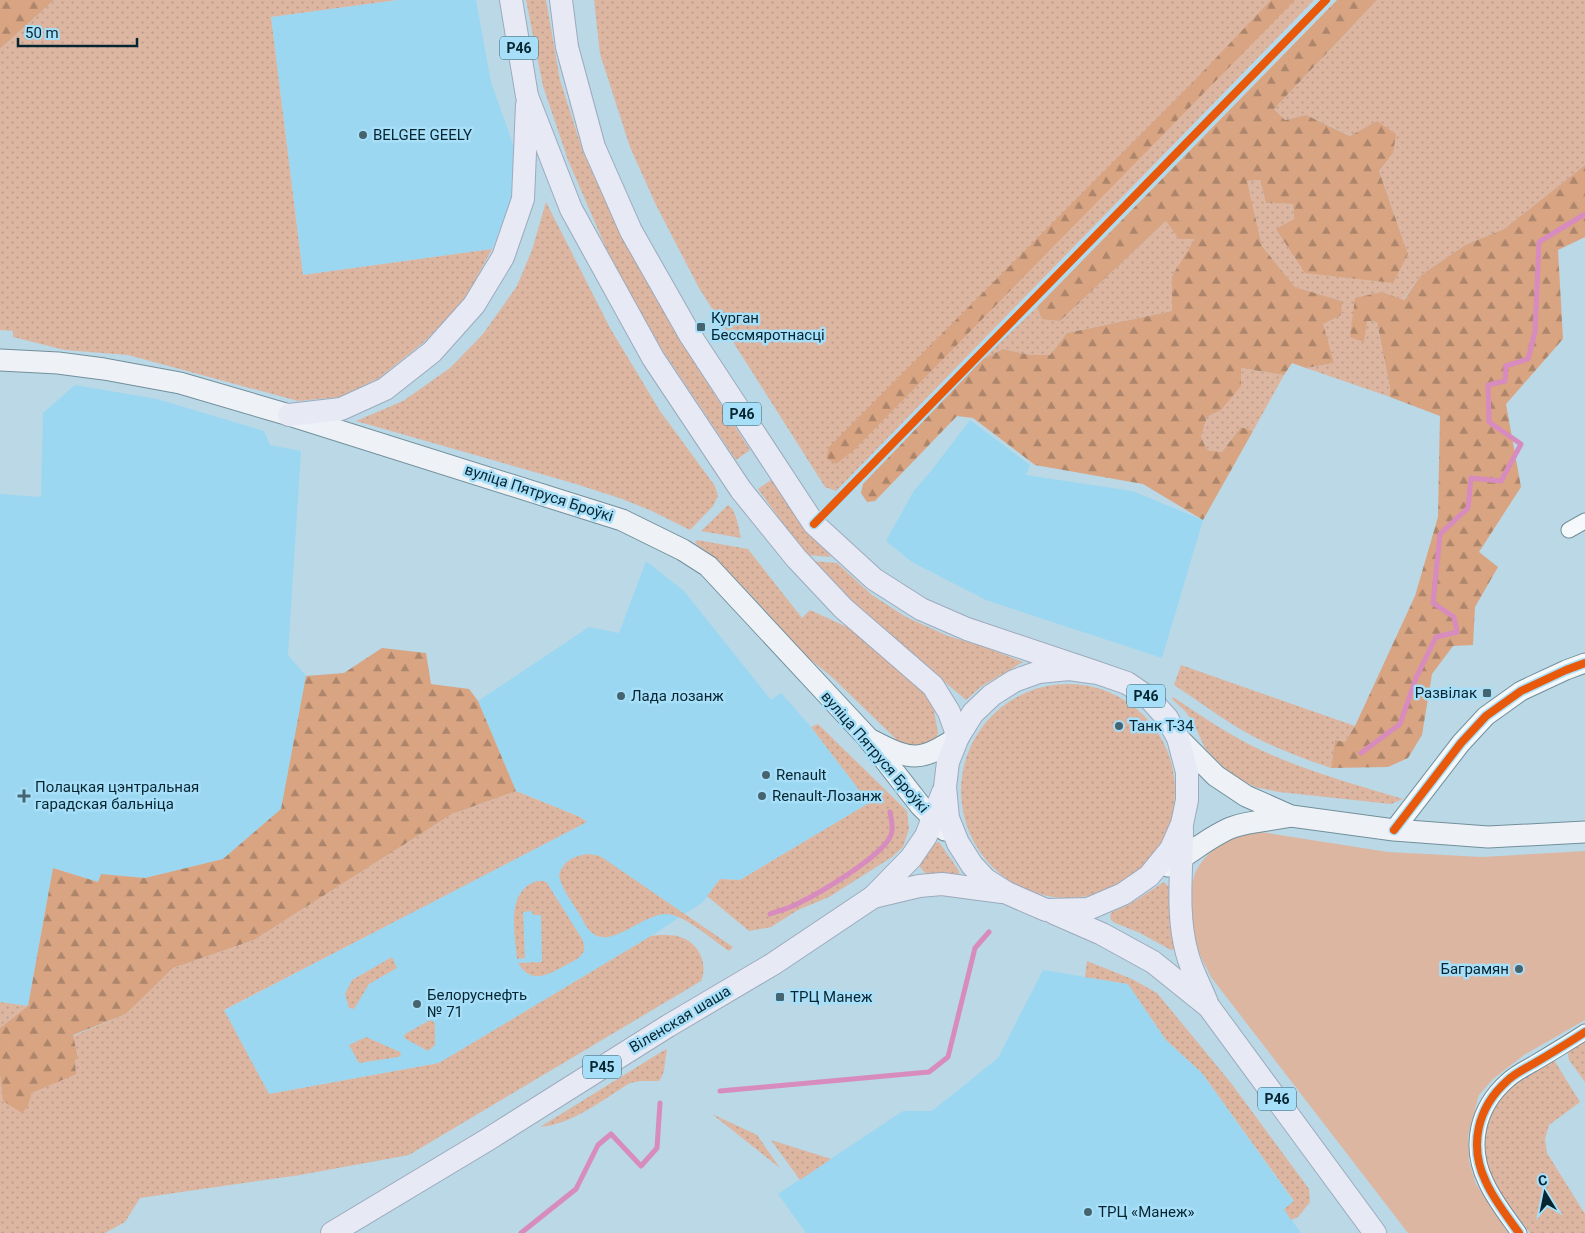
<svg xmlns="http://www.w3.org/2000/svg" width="1585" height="1233" viewBox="0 0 1585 1233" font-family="Roboto,sans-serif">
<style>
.built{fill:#9cd7f1}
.grass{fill:url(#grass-dots)}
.forest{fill:url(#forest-firs)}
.park{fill:#ddb6a1}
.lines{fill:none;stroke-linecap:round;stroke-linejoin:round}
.stream{stroke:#d78bbe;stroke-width:5}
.minor-casing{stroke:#728f9b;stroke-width:17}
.tertiary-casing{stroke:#728f9b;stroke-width:21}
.secondary-casing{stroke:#728f9b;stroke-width:23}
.primary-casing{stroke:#9caabd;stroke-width:24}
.minor{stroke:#f5f9fb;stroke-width:15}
.tertiary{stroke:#f5f9fb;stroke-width:19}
.secondary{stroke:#eef2f7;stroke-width:21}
.primary{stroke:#e7eaf4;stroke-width:22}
.cycleway-casing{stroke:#a7dff9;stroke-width:11}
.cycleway{stroke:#e8590c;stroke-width:8}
.poi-dot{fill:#456470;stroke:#a7dff9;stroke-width:2}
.labels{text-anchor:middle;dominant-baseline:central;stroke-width:5;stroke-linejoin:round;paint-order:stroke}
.shield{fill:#a7dff9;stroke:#365d6d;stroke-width:1}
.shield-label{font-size:14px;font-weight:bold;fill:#062531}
.poi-label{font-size:15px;fill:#062531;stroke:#a7dff9;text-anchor:start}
.street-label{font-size:15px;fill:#062531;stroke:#a7dff9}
</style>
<defs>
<pattern id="grass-dots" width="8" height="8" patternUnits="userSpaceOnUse" patternTransform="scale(1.25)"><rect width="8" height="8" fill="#ddb6a1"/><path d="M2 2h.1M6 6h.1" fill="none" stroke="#bc9c8b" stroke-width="1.8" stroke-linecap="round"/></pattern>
<pattern id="forest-firs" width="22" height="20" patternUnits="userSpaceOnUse" patternTransform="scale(1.25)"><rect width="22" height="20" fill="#d8a482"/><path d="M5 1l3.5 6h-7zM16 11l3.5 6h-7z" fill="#ad856b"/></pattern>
</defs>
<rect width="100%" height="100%" fill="#bad8e6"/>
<g class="built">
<path d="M397 0H476L491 82 515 150 512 198 492 249 303 275 271 17Z"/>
<path d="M75 385 157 399 264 431 270 445 301 451 288 655 306 676 281 809 223 859 145 878 101 874 98 882 53 868 28 1006 0 1002V494L41 497 43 413Z"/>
<path d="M970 420 1030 465 1026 475 1132 491 1203 520 1162 658 986 600 912 562 886 541 913 492 931 471Z"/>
<path d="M646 561 684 591 771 700 781 693 811 727 869 803 740 880 720 879 703 902 651 936 439 1063 269 1094 223 1011 586 822 580 817 516 791 478 701 589 627 619 633Z"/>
<path d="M1043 970 1128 984 1166 1040 1202 1073 1294 1202 1284 1209 1301 1233H806L778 1194 903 1111H932L998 1058Z"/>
</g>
<g class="grass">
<path d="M54 0H397L271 17 303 275 492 249 465 299 424 342 379 378 340 397 298 401 128 355 65 350 13 337V331L0 330V49Z"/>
<path d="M526 0H546L560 80 583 152 623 240 678 337 750 450 736 460 661 348 609 255 568 160 543 86Z"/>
<path d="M594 0H1314L836 491 825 487 699 288 656 205 630 147 600 54Z"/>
<path d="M1377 0H1585V165L1504 229 1465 245 1421 275 1403 300 1382 292 1367 321 1377 322 1390 388V397L1306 368 1334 363 1322 324 1342 301 1295 287 1262 246 1247 181 1260 180 1266 203 1293 204 1294 219 1276 230 1408 254 1379 171 1393 153 1377 121 1351 136 1306 115 1285 120 1274 109Z"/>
<path d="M546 202 610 328 660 411 715 486 718 496 713 506 690 530 652 511 622 499 576 484 356 421 403 401 450 368 483 334 517 286 532 250Z"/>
<path d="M1166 221 1196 239 1172 276V311L1067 333 1050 355H1031L1003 349 983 359 1037 307 1042 318 1060 321Z"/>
<path d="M1241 368 1284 375 1253 431 1241 427 1222 452 1207 450 1201 437 1207 417 1221 410Z"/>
<path d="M771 480 831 557 806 555 758 489Z"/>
<path d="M728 505C737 511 738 527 741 538L701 531Z"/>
<path d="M697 540 748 549 802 618 810 610 847 627 916 684 927 696 934 711 938 732 936 740 920 747 900 743 833 678 805 655 753 597 717 560 695 543Z"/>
<path d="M811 561 837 563 872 595 906 617 948 636 987 648 1023 662 982 686 966 700 845 598Z"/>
<path d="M1181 665 1355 726 1345 742 1335 740 1331 768C1298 757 1264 744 1235 726 1214 713 1194 698 1174 685Z"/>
<circle cx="1068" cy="791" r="107"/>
<path d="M1173 697C1203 717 1232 737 1265 752 1309 772 1357 785 1403 799L1391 804 1279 792 1255 787 1232 775 1214 758 1205 748 1193 722 1185 711 1172 699Z"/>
<path d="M818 724 907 811 909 829 903 847 892 857 829 897 798 910 771 927 749 931 707 896 720 879 740 880 869 803 811 727Z"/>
<path d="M516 791 580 817 587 822 224 1010 269 1094 439 1063 651 936C661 935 673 934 683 938 700 945 708 965 701 981L409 1155 300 1175 140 1198 125 1222 105 1233H0V1074L28 1106 32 1093 76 1073 75 1059 78 1057 73 1036 126 1014 173 968 254 940 452 814Z"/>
<path d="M939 842 959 871V874L955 876 926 874 919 866 935 843Z"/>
<path d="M588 854 600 856 733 947 729 951C714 941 685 915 667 914 642 913 610 952 590 931 586 927 583 920 580 915 572 902 562 890 559 875 564 860 574 856 588 854Z"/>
<path d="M537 881H544L547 883 582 939C584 944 586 949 582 954 579 959 571 962 566 965 548 975 531 985 518 963L542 962 541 915H533L532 911 523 912 525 958 517 959C515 933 505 891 537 881Z"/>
<path d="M1164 882 1169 887 1170 912 1175 944 1174 949 1171 950 1140 933 1115 923 1111 920 1110 915 1112 912 1130 904Z"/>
<path d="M392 957 397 968 369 984 354 1009 349 1008 345 994 352 980Z"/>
<path d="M1087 961 1132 979 1157 993 1231 1083 1309 1189 1310 1202 1298 1217 1291 1220 1284 1209 1294 1201 1202 1073 1166 1040 1128 984 1085 977Z"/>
<path d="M0 1002 28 1006 0 1028Z"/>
<path d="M430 1020 435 1023V1045L428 1051 404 1038 405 1034Z"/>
<path d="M366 1037 400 1052 401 1055 398 1057 359 1063 349 1045Z"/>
<path d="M1585 1041V1082L1569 1060 1568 1054 1570 1050Z"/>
<path d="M666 1049 667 1051C664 1061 666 1073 659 1081H641L630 1083C602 1100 573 1124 540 1127Z"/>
<path d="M1554 1060 1580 1102 1549 1125 1545 1139 1547 1153 1585 1214V1233H1530C1517 1215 1501 1196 1491 1176 1477 1147 1486 1105 1512 1086 1524 1076 1540 1068 1554 1060Z"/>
<path d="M712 1114 757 1135 780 1168Z"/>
<path d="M771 1140 831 1159 800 1180Z"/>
</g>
<g class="forest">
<path d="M0 0H54L0 49Z"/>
<path d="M1271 0H1295L853 451 836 464 826 458 829 447 1195 80Z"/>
<path d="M1337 0H1377L1274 109 1285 120 1306 115 1350 136 1377 121 1396 134 1393 153 1379 171 1408 254 1393 283 1305 273 1276 229 1294 219 1293 204 1266 203 1260 180 1247 181 1262 246 1295 287 1342 301 1341 315 1323 324 1334 363 1306 368 1292 363 1284 375 1241 368V386L1221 410 1207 417 1201 437 1207 450 1222 452 1241 427 1253 431 1203 520 1143 484 1035 465 973 418 957 416 875 501 867 502 861 493 863 484 983 359 1003 349 1031 355H1050L1067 333 1172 311V276L1195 239H1179L1166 221 1060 321 1042 319 1037 307Z"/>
<path d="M1585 165V237L1558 250 1563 339 1506 404 1521 487 1479 552 1498 567 1475 607 1473 645 1453 646 1432 674 1422 735 1408 758 1388 767 1331 768 1335 740 1345 742 1355 726 1415 596 1438 517 1440 416 1390 397V388L1377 322 1367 321 1364 342 1350 337 1355 298 1382 292 1404 300 1421 275 1465 245 1504 229Z"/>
<path d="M382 648 426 653 431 684 469 689 478 701 516 791 452 814 254 940 173 968 126 1014 73 1035 78 1058 75 1060 76 1074 32 1093 28 1106 22 1113 3 1101 0 1074V1028L28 1006 53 868 98 882 101 874 145 878 223 859 281 809 306 676 344 673Z"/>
</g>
<path class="park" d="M1261 832 1388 852 1482 857 1585 851V1020L1524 1055 1493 1079 1479 1095 1468 1135 1469 1161 1476 1184 1508 1233H1408L1211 977C1207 968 1201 959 1198 949 1192 928 1187 898 1194 877 1199 859 1218 844 1234 838 1242 834 1252 834 1261 832Z"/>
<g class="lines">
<g class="stream">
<path d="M1361 753 1400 724 1416 678 1436 637 1457 632 1454 617 1433 603 1440 534 1468 508 1471 478 1501 481 1521 444 1489 422 1488 385 1505 381 1506 366 1528 359 1535 332 1539 242 1585 214"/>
<path d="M770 914C778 911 787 909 795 905 818 894 882 857 891 835 894 828 891 819 890 812"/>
<path d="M720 1091 929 1072 948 1057 975 948 989 932"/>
<path d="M521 1233 576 1189 598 1145 611 1134 641 1166 657 1148 660 1103"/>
</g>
<defs>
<g id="minor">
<path d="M1569 530 1585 521"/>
<path d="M1519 1233C1507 1216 1494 1200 1486 1182 1468 1145 1478 1107 1507 1081 1514 1074 1524 1069 1533 1064 1550 1054 1568 1043 1585 1032"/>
</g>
<path id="tertiary" d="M1394 830 1461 743 1486 716 1521 691 1566 670 1585 663"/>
<g id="secondary">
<path d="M0 360 58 363 104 369 180 383 289 415 622 520 683 550 708 566 867 737 920 805 945 830"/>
<path d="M1178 738 1216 776 1246 796 1291 816 1394 830 1488 837 1585 832"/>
<path d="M873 741C913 762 921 761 958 737"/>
<path d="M1168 866C1191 854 1209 836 1233 827 1250 821 1273 820 1291 816"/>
</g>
<g id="primary">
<path d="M511 0 527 96 571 209 653 358 741 490 796 558 843 608 933 686 949 712 958 737"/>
<path d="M561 0 567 47 594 147 631 231 690 335 814 524 874 579 921 609 967 629 1098 673 1127 683 1149 698 1167 718 1178 738 1187 772V800L1182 824 1171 849 1149 876 1123 894 1088 909 1046 910 1007 893 985 879 972 865 958 843 948 818 945 787 948 762 958 737 973 713 992 695 1014 681 1039 672 1069 669 1098 673"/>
<path d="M289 415 341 409 385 389 432 352 474 305 503 257 523 199 527 105"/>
<path d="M1182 830C1182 870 1176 914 1187 953 1191 970 1201 987 1207 1003"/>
<path d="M873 897 919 886 942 884 1002 892"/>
<path d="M1054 913 1102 934 1153 962 1209 1007 1375 1233"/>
<path d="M332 1233 487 1140 668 1026 773 964 873 897 911 858 926 836 943 792"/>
</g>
</defs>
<use href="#minor" class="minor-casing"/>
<use href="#tertiary" class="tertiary-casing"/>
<use href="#secondary" class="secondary-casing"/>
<use href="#primary" class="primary-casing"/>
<use href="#minor" class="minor"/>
<use href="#tertiary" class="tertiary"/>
<use href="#secondary" class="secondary"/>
<use href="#primary" class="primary"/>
<defs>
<g id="cycleway">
<path d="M814 524 1326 0"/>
<path d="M1394 830 1461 743 1486 716 1521 691 1566 670 1585 663"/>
<path d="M1519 1233C1507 1216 1494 1200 1486 1182 1468 1145 1478 1107 1507 1081 1514 1074 1524 1069 1533 1064 1550 1054 1568 1043 1585 1032"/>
</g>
</defs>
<use href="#cycleway" class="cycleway-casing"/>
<use href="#cycleway" class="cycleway"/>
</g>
<g class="poi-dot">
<circle cx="363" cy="135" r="5"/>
<rect x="696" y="322" width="10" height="10" rx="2.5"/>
<rect x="1482" y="688" width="10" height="10" rx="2.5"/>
<circle cx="621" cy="696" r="5"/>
<circle cx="1119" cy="726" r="5"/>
<circle cx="766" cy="775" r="5"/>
<path d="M21.5 788.5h5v5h5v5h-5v5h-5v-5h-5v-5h5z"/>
<circle cx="762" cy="796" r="5"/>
<circle cx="1519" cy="969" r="5"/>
<rect x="775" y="992" width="10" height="10" rx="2.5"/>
<circle cx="417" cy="1004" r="5"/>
<circle cx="1088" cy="1212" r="5"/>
</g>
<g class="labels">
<g class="shield">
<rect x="500" y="36.5" width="38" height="23" rx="4"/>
<rect x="723" y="402.5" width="38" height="23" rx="4"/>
<rect x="1127" y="684.5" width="38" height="23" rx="4"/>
<rect x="583" y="1055.5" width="38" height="23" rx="4"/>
<rect x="1258" y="1087.5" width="38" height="23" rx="4"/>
</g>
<g class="shield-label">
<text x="519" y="48">Р46</text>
<text x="742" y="414">Р46</text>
<text x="1146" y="696">Р46</text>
<text x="602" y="1067">Р45</text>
<text x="1277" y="1099">Р46</text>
</g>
<g class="poi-label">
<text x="373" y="135">BELGEE GEELY</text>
<text x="711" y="318">Курган<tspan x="711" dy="17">Бессмяротнасці</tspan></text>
<text x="1477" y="693" text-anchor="end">Развілак</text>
<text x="631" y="696">Лада лозанж</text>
<text x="1129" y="726">Танк Т-34</text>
<text x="776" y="775">Renault</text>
<text x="35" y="787">Полацкая цэнтральная<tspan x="35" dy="17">гарадская бальніца</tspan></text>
<text x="772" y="796">Renault-Лозанж</text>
<text x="1509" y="969" text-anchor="end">Баграмян</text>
<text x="427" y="995">Белоруснефть<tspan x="427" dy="17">№ 71</tspan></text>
<text x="790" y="997">ТРЦ Манеж</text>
<text x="1098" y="1212">ТРЦ «Манеж»</text>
</g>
<g class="street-label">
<text transform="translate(539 493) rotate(18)">вуліца Пятруся Броўкі</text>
<text transform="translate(875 752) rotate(49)">вуліца Пятруся Броўкі</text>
<text transform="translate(680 1019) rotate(-31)">Віленская шаша</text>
</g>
</g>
<g transform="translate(1545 1193) rotate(350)" stroke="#a7dff9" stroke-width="4" paint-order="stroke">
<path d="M0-4L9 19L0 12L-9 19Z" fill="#062531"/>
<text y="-8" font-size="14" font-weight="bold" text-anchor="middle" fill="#062531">С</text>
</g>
<path d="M18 38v8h119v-8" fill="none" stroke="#062531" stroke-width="2.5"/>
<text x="25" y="38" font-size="15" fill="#062531" stroke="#a7dff9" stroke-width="4" paint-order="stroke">50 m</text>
</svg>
